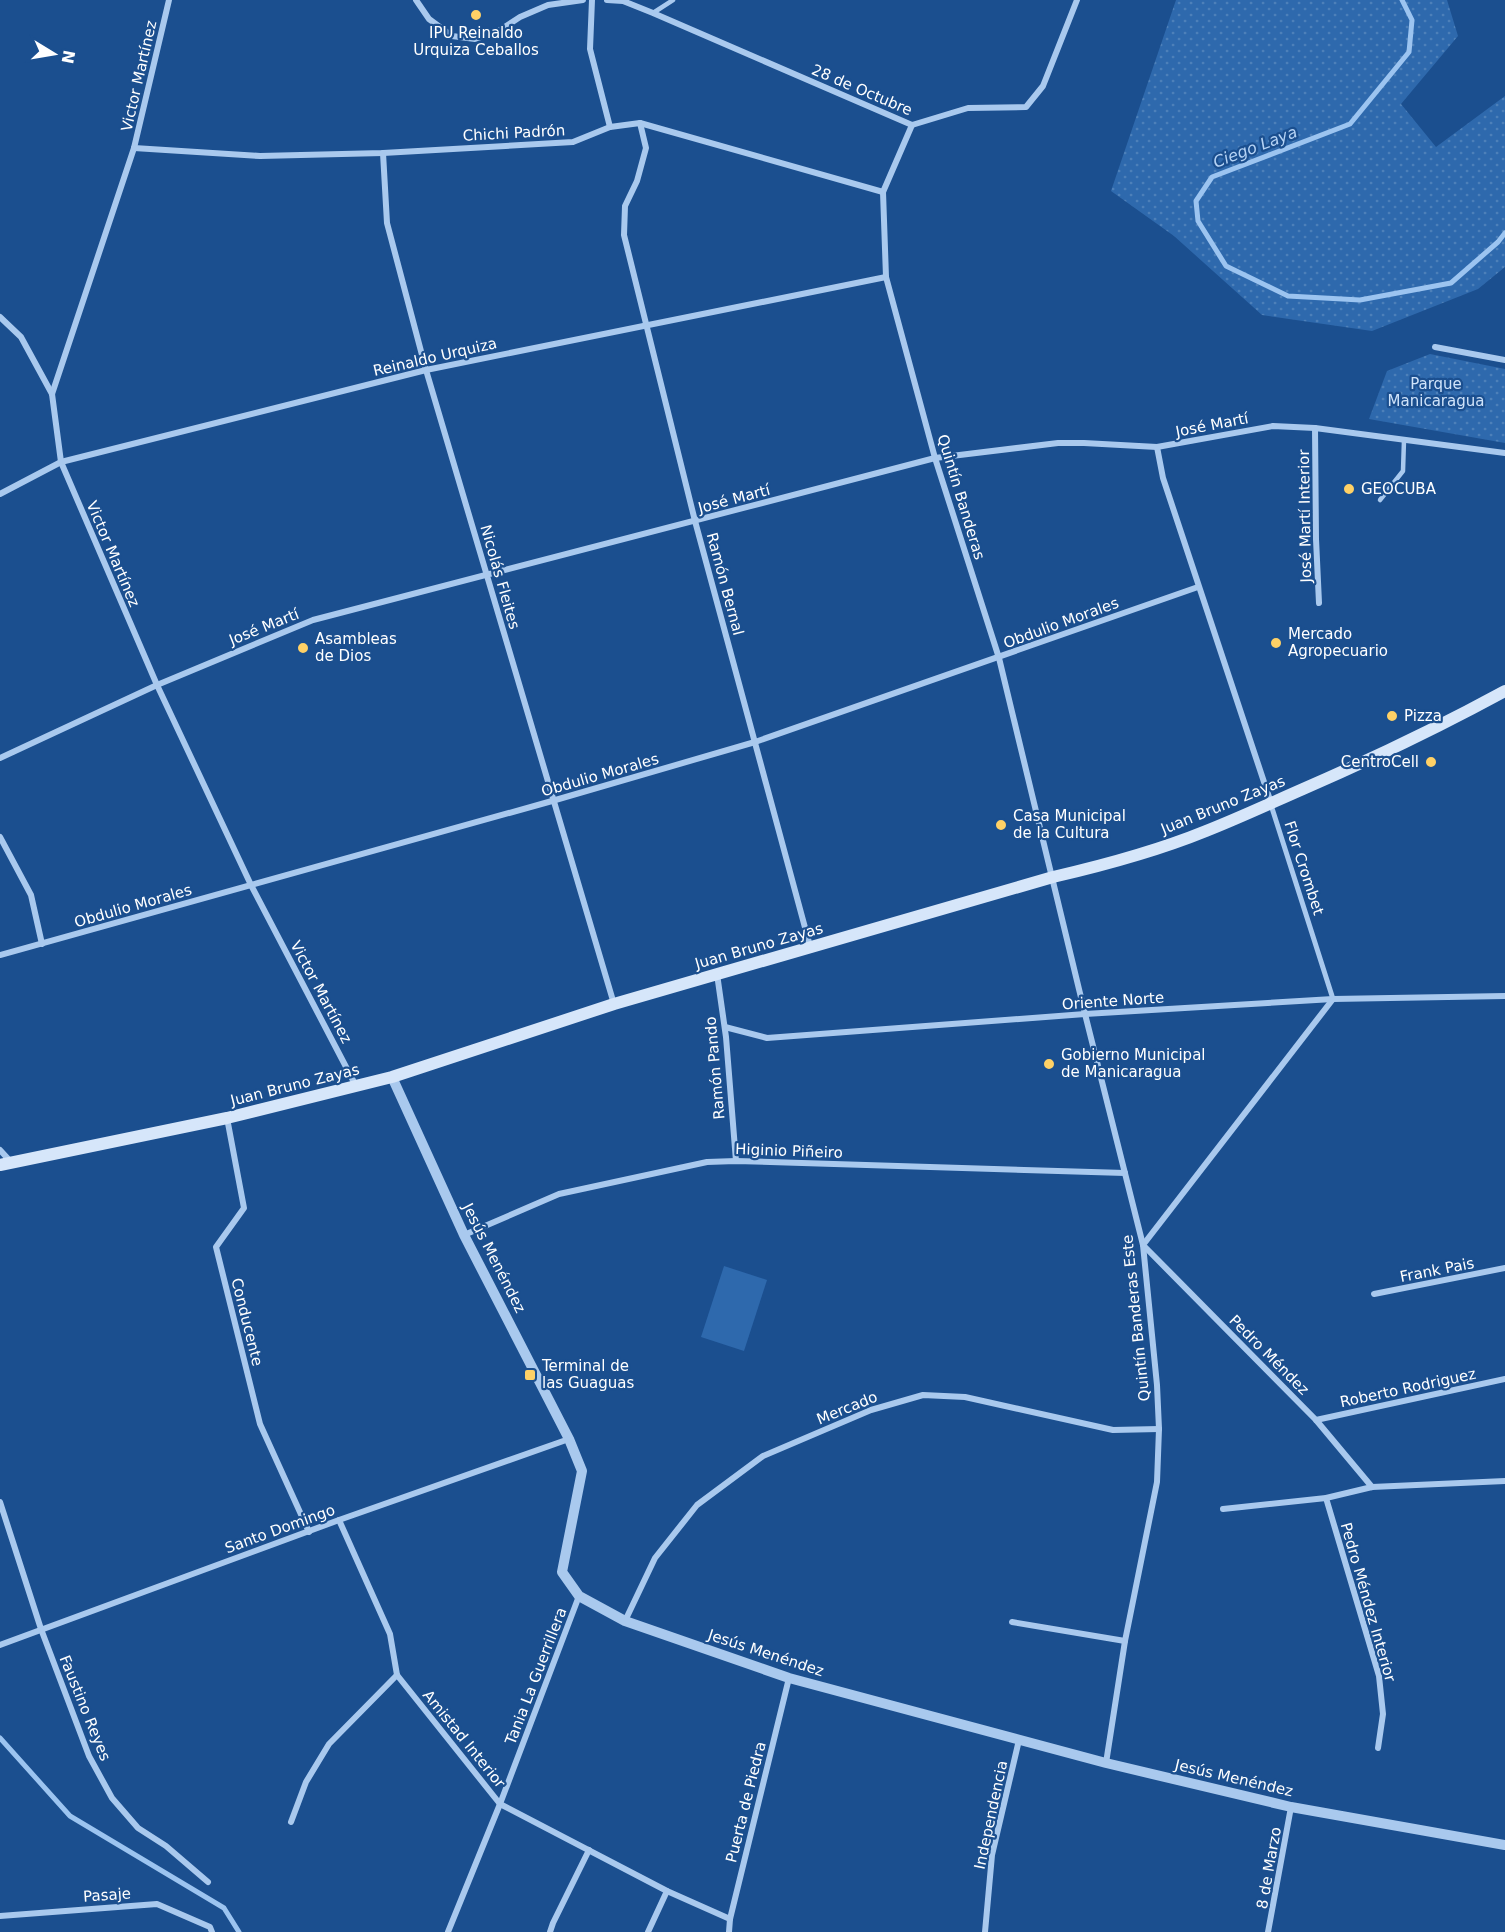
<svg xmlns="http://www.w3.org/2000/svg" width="1505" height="1932" viewBox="0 0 1505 1932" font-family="'DejaVu Sans',sans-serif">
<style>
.green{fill:url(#green-dots)}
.pitch{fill:#2e69ad}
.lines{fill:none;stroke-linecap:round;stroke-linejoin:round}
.stream{stroke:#9cc4f0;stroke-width:5}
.service{stroke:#a9c9ee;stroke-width:4.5}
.pedestrian{stroke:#a9c9ee;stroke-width:5}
.minor{stroke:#a9c9ee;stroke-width:6}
.tertiary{stroke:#a9c9ee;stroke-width:10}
.secondary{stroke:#d6e6fa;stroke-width:12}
.poi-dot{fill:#ffd166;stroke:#1b4f8f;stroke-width:2}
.labels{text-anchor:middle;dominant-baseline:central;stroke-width:4.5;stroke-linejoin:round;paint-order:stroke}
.poi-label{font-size:15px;fill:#fff;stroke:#1b4f8f;text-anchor:start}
.street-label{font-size:15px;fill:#fff;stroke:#1b4f8f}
.park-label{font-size:15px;fill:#cfe3fa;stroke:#1b4f8f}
.water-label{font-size:16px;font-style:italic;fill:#b5d3f5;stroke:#1b4f8f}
</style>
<defs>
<pattern id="green-dots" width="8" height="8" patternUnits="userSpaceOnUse" patternTransform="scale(1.5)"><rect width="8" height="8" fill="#2e69ad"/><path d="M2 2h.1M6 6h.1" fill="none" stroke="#4d80b9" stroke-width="1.8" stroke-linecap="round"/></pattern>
</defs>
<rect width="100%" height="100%" fill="#1b4f8f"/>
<g class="green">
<path d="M1176 0H1447L1458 36 1401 104 1436 147 1505 96V267L1478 289 1372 331 1262 315 1174 236 1111 191Z"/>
<path d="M1430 354 1505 369V443L1369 419 1387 371Z"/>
</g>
<path class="pitch" d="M724 1266 767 1280 744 1351 701 1337Z"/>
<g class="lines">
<g class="stream">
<path d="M1402 0 1412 20 1409 52 1350 124 1212 177 1196 201 1198 221 1226 266 1288 296 1360 300 1451 283 1498 242 1505 233"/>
<path d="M0 1738 70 1816 224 1908 239 1932"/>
</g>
<g class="service">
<path d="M653 13 673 0"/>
<path d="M1380 500 1403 471 1404 440"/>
</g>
<path class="pedestrian" d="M1271 805 1333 999"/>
<g class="minor">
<path d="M169 0 134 148 52 394 61 462 157 685 251 885 356 1086"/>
<path d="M416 0 429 19 452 36 475 39 497 32 520 17 548 5 583 0"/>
<path d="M592 0 590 49 610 127"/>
<path d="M607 0 623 1 653 13 912 125 968 108 1026 107 1043 86 1077 0"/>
<path d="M640 123 646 148 637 181 625 206 624 235 695 521 810 946"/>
<path d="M912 125 883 192 886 277 935 458 999 658 1085 1014 1143 1245 1157 1385 1159 1429 1157 1482 1125 1641 1106 1763"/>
<path d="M134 148 260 156 383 153 573 142 610 127 640 123 883 192"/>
<path d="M383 153 387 223 426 370 614 1004"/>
<path d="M0 317 21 337 52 394"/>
<path d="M1435 347 1505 360"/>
<path d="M1315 428 1316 539 1319 603"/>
<path d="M1157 447 1163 478 1271 803"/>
<path d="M0 494 61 462 426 370 886 277"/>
<path d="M0 758 157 685 313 620 935 458 1058 443H1084L1157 447 1273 426 1315 428 1505 453"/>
<path d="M0 837 31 895 42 944"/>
<path d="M0 955 552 801 755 742 1198 587"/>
<path d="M717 974 726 1037 736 1161"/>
<path d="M1333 999 1143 1245 1316 1420 1372 1487"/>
<path d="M725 1027 767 1038 1085 1014 1333 999 1505 996"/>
<path d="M227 1118 244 1208 216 1247 260 1424 309 1532"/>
<path d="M0 1150 11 1162"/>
<path d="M464 1235 559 1194 707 1162 736 1161 1125 1173"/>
<path d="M1374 1294 1505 1268"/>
<path d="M1316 1420 1505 1379"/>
<path d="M1326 1498 1379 1676 1383 1714 1378 1748"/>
<path d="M0 1502 41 1629 89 1756 112 1798 138 1828 166 1846 208 1882"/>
<path d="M1223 1509 1326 1498 1372 1487 1505 1481"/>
<path d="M339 1520 390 1634 397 1675 500 1804 667 1891 730 1919"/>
<path d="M625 1621 655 1558 697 1505 763 1456 871 1410 923 1395 965 1397 1113 1430 1159 1429"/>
<path d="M1012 1622 1125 1641"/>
<path d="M0 1645 339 1520 569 1439"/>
<path d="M291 1822 306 1782 329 1744 397 1675"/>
<path d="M0 1916 157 1904 210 1927 212 1932"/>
<path d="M448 1932 500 1804 579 1596"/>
<path d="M550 1932 553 1923 589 1850"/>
<path d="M648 1932 667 1891"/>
<path d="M729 1932 730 1919 789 1678"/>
<path d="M985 1932 992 1855 1019 1740"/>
<path d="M1268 1932 1291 1807"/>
</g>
<path class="tertiary" d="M392 1077 464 1235 569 1439 582 1471 562 1572 579 1596 625 1621 789 1678 1106 1763 1291 1807 1505 1845"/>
<path class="secondary" d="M0 1165 227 1118 392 1077 614 1004 1053 877C1105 865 1157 851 1206 831 1239 818 1271 803 1303 789 1372 759 1439 727 1505 691"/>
</g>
<g class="poi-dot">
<circle cx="476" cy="15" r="6"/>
<circle cx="1349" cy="489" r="6"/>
<circle cx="1276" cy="643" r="6"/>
<circle cx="303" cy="648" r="6"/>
<circle cx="1392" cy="716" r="6"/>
<circle cx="1431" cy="762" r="6"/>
<circle cx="1001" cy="825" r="6"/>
<circle cx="1049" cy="1064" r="6"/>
<rect x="524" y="1369" width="12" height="12" rx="3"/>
</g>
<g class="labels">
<g class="poi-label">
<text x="476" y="33" text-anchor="middle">IPU Reinaldo<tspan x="476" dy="17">Urquiza Ceballos</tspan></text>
<text x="1361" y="489">GEOCUBA</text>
<text x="1288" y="634">Mercado<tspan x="1288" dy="17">Agropecuario</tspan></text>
<text x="315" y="639">Asambleas<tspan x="315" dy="17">de Dios</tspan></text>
<text x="1404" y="716">Pizza</text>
<text x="1419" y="762" text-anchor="end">CentroCell</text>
<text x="1013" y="816">Casa Municipal<tspan x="1013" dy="17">de la Cultura</tspan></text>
<text x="1061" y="1055">Gobierno Municipal<tspan x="1061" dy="17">de Manicaragua</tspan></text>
<text x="542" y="1366">Terminal de<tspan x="542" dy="17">las Guaguas</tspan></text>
</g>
<g class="street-label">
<text transform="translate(139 76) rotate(-77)">Victor Martínez</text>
<text transform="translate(862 90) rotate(23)">28 de Octubre</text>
<text transform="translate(514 133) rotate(-3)">Chichi Padrón</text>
<text transform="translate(435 357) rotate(-13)">Reinaldo Urquiza</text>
<text transform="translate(1212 425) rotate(-11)">José Martí</text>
<text transform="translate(961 497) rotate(73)">Quintín Banderas</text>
<text transform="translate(734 499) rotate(-15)">José Martí</text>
<text transform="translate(1305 516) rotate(-91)">José Martí Interior</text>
<text transform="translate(113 554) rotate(67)">Victor Martínez</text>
<text transform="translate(500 577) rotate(74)">Nicolás Fleites</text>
<text transform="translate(725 584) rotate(75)">Ramón Bernal</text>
<text transform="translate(1061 623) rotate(-20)">Obdulio Morales</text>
<text transform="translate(264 627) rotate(-22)">José Martí</text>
<text transform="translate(600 775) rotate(-16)">Obdulio Morales</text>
<text transform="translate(1223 805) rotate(-22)">Juan Bruno Zayas</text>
<text transform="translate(1304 868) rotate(72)">Flor Crombet</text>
<text transform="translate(133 906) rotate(-16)">Obdulio Morales</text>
<text transform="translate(759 946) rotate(-16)">Juan Bruno Zayas</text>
<text transform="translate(321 992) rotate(62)">Victor Martínez</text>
<text transform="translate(1113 1001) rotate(-4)">Oriente Norte</text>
<text transform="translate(715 1068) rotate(-95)">Ramón Pando</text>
<text transform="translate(295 1085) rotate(-14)">Juan Bruno Zayas</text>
<text transform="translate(789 1151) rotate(2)">Higinio Piñeiro</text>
<text transform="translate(494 1258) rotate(63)">Jesús Menéndez</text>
<text transform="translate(1437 1270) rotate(-11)">Frank Pais</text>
<text transform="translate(1136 1318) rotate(-96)">Quintín Banderas Este</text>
<text transform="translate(247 1322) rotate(76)">Conducente</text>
<text transform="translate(1269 1355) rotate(45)">Pedro Méndez</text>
<text transform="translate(1408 1388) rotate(-12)">Roberto Rodriguez</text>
<text transform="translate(847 1408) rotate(-22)">Mercado</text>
<text transform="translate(280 1529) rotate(-20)">Santo Domingo</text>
<text transform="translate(1368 1602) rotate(74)">Pedro Méndez Interior</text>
<text transform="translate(766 1653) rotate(18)">Jesús Menéndez</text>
<text transform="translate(536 1676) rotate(-69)">Tania La Guerrillera</text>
<text transform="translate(85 1708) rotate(68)">Faustino Reyes</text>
<text transform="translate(464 1739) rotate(51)">Amistad Interior</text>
<text transform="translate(1234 1778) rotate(13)">Jesús Menéndez</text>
<text transform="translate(746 1802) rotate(-76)">Puerta de Piedra</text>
<text transform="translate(991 1815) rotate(-78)">Independencia</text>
<text transform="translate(1269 1868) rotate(-80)">8 de Marzo</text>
<text transform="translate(107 1895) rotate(-4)">Pasaje</text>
</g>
<g class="park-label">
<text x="1436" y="384">Parque<tspan x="1436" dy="17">Manicaragua</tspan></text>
</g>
<g class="water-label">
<text transform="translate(1255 147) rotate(-21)">Ciego Laya</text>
</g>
</g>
<g transform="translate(54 54) rotate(101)" stroke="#1b4f8f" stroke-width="4.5" paint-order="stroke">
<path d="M0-4.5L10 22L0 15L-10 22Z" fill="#ffffff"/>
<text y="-9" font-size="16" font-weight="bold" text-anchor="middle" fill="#ffffff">N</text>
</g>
</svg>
